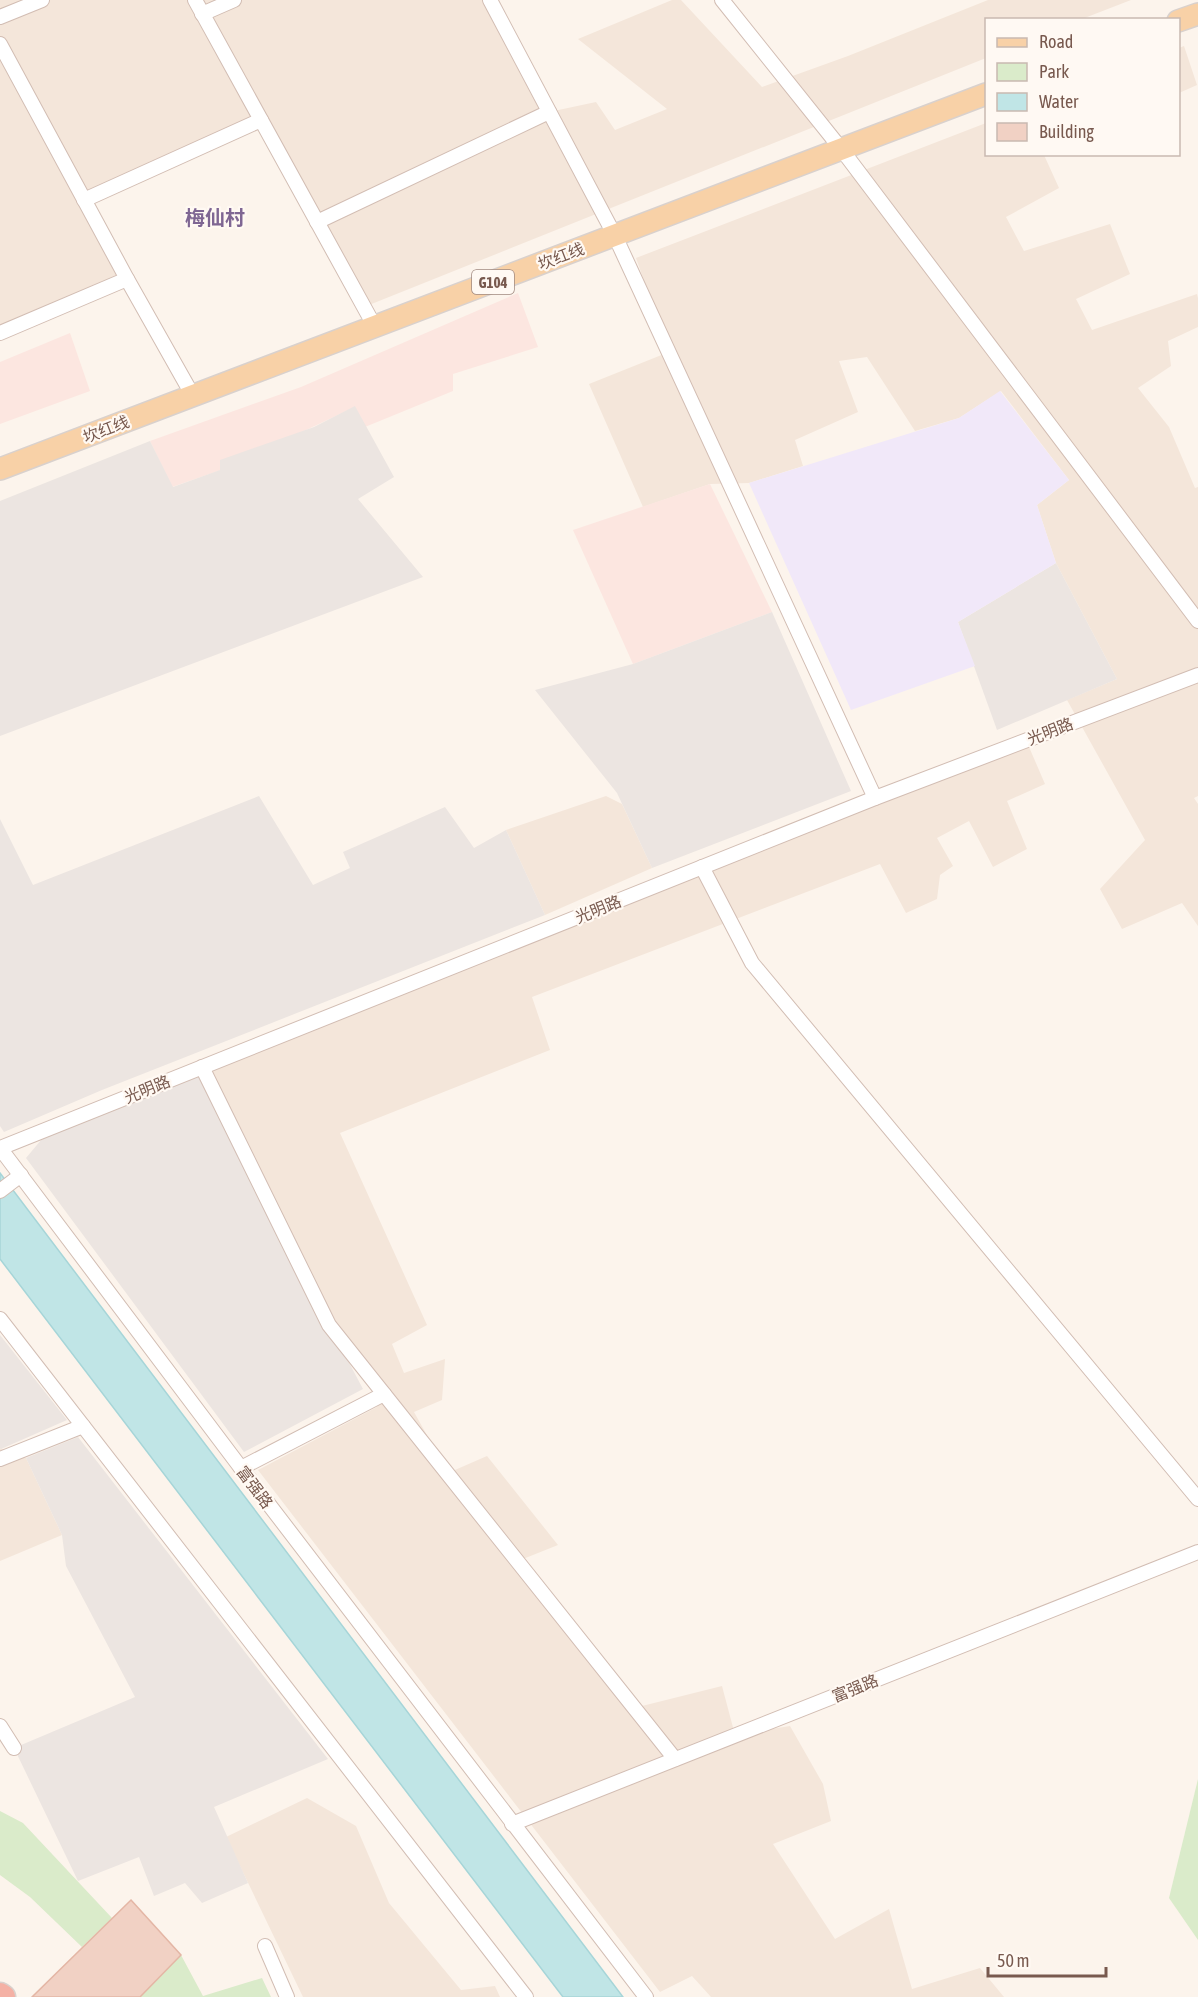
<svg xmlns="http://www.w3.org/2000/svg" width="1198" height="1997" viewBox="0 0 1198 1997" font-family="'Asap Condensed','Noto Sans SC',sans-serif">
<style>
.residential{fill:#f4e6da}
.commercial{fill:#fce6e0}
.industrial{fill:#ece5e1}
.education{fill:#f1e8f9}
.green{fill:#daebca}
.water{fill:#c0e5e6;stroke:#a6d5d8;stroke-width:1.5}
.building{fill:#f1d1c4;stroke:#e4b6a5;stroke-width:1.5}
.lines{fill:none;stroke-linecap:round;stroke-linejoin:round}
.minor-casing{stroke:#d2bdb3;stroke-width:16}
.primary-casing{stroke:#d9d1cd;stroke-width:24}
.motorway-casing{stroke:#d9d1cd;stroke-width:27}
.minor{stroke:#fff;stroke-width:14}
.primary{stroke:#f8d1a7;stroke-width:21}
.motorway{stroke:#f4b1a5;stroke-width:24}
.labels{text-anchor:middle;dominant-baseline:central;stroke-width:4.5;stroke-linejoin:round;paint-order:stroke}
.shield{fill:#fff9f3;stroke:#a08980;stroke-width:1.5}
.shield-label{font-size:15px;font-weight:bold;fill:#78594e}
.street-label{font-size:16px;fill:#78594e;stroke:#fff9f3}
.quarter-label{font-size:20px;font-weight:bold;fill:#7f6693;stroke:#fff9f3}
</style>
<rect width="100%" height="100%" fill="#fcf4ec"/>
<g class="residential">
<path d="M0 0H490L549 112 596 102 615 130 667 109 578 39 672 0H681L762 87 848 56 988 0H1131L1082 19 986 20V58L364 307 261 121 85 200 127 279 0 333Z"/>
<path d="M1184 46 1197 85 1179 93V48Z"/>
<path d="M986 123V154L1044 155 1059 188 1006 217 1024 251 1110 224 1130 274 1076 299 1092 330 1197 294 1198 298V327L1168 341 1171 366 1138 388 1169 427 1195 488 1198 487V796L1194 798 1198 804V926L1182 903 1122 929 1100 889 1145 840 1067 700 1117 679 1056 563 1037 505 1069 480 1001 391 959 418 915 431 867 357 839 361 858 412 795 440 803 466 749 483 710 484 643 507 589 384 669 352 636 258Z"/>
<path d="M1026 740 1045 784 1007 801 1027 849 993 867 969 821 937 838 953 866 940 875 937 899 906 913 880 864 532 997 550 1050 340 1133 427 1325 392 1344 404 1373 445 1359 442 1400 414 1412 448 1473 487 1456 558 1545 518 1561 634 1708 722 1686 735 1735 790 1726 823 1784 831 1821 773 1844 835 1939 889 1909 912 1989 980 1968 1004 1997H711L692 1976 660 1992 258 1470 377 1407 384 1394 329 1325 202 1067Z"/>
<path d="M606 796 622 804 652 868 545 915 506 830Z"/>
<path d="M0 1448 26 1458 62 1535 0 1561Z"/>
<path d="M307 1798 356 1826 389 1903 461 1990 495 1986 500 1997H303L226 1837Z"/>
</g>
<g class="commercial">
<path d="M518 293 538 347 453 374V391L365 427 355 407 221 470 172 487 150 441 301 387Z"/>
<path d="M70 333 90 391 0 424V362Z"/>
<path d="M710 484 772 612 633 664 573 530Z"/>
</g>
<g class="industrial">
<path d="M355 406 394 477 358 499 423 577 0 736V501L150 441 173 487 220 470V460L314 427Z"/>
<path d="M1056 563 1117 679 997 730 958 622Z"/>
<path d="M772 612 851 791 652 868 617 793 535 690 633 664Z"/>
<path d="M259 796 313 885 350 868 343 852 445 807 474 848 506 830 545 915 102 1090 4 1132 0 1126V819L33 885Z"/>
<path d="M202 1067 249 1174 363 1389 244 1452 26 1158 52 1127Z"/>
<path d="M0 1335 67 1420 1 1449 0 1448Z"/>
<path d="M78 1437 328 1759 214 1807 248 1883 202 1903 185 1883 154 1896 139 1857 78 1881 14 1748 135 1697 66 1566 62 1535 26 1458Z"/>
</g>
<path class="education" d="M1000 391 1069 480 1037 505 1056 563 958 622 975 666 851 710 749 483 959 418Z"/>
<g class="green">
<path d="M1198 1779V1940L1169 1898Z"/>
<path d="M0 1811 23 1823 112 1918 82 1947 30 1897 0 1875Z"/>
<path d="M181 1955 203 1996 262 1978 271 1997H140Z"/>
</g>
<path class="water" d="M0 1173 623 1997H563L0 1259Z"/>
<path class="building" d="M131 1900 181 1955 140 1997H32Z"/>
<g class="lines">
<defs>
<g id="minor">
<path d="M195 0 375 327"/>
<path d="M490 0 615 236 875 798"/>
<path d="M722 0 842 150 1198 621"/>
<path d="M202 14 234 0"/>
<path d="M0 17 42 0"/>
<path d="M0 44 127 279"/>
<path d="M84 200 261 120"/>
<path d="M317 222 549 112"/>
<path d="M0 333 127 279 193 396"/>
<path d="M702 867 752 963 1198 1499"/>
<path d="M202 1067 329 1325 384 1394"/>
<path d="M0 1148 875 798 1198 675"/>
<path d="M0 1148 241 1468 646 1997"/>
<path d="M0 1191 21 1175"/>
<path d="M0 1319 526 1997"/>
<path d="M0 1459 83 1426"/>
<path d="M241 1468 384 1394 675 1759"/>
<path d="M0 1726 14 1748"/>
<path d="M512 1824 1198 1552"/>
<path d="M265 1946 287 1997"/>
</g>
<g id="primary">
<path d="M1178 21 1198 14"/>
<path d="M0 469 986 94"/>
</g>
<path id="motorway" d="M0 1995 3 1997"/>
</defs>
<use href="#minor" class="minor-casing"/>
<use href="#primary" class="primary-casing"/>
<use href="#motorway" class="motorway-casing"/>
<use href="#minor" class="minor"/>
<use href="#primary" class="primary"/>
<use href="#motorway" class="motorway"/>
</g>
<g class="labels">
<rect class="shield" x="472" y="270" width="42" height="24" rx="4.5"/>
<g class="shield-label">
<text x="493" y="282">G104</text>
</g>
<g class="street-label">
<text transform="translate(561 256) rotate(-21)">坎红线</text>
<text transform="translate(106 429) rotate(-21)">坎红线</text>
<text transform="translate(1050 731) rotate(-21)">光明路</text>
<text transform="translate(598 909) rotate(-22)">光明路</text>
<text transform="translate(147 1089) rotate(-22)">光明路</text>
<text transform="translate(255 1487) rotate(53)">富强路</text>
<text transform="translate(855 1688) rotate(-22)">富强路</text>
</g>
<g class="quarter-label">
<text x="215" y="217">梅仙村</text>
</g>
</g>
<rect x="985" y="18" width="195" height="138" fill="#fff9f3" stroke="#c9b9b1" stroke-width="1.5"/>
<rect x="997" y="38" width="30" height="9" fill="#f8d1a7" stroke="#c9b9b1" stroke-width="1.5"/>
<text x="1039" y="48" font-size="18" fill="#78594e">Road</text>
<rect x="997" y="63" width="30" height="18" fill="#daebca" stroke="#c9b9b1" stroke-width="1.5"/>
<text x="1039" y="78" font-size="18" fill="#78594e">Park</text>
<rect x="997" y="93" width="30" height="18" fill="#c0e5e6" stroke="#c9b9b1" stroke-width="1.5"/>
<text x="1039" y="108" font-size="18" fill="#78594e">Water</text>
<rect x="997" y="123" width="30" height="18" fill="#f1d1c4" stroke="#c9b9b1" stroke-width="1.5"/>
<text x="1039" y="138" font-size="18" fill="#78594e">Building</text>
<path d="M988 1967v9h118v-9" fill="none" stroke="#78594e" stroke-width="3"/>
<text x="997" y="1967" font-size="18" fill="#78594e" stroke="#fff9f3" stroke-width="4.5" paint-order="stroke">50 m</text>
</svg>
